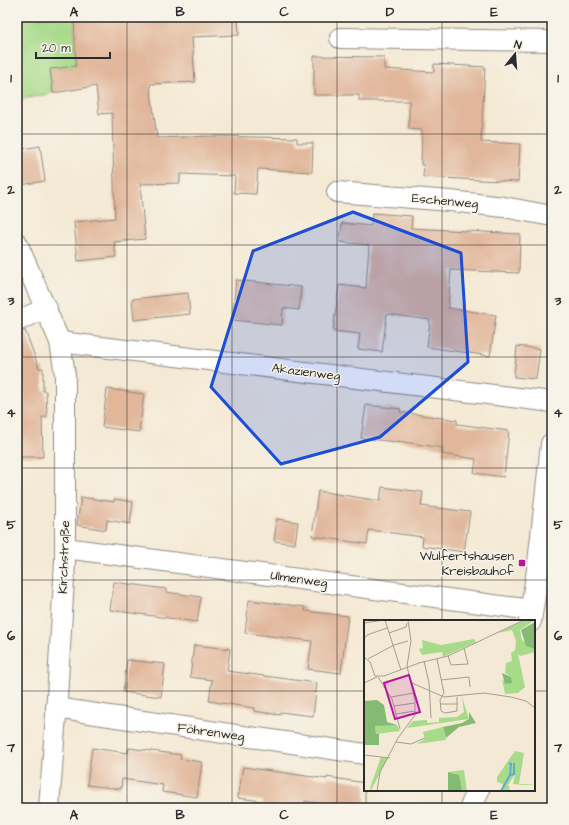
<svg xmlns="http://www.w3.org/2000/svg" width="569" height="825" viewBox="0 0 569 825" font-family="'Architects Daughter',sans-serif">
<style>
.green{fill:#a7da89;stroke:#69825a}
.building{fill:#e1b69a}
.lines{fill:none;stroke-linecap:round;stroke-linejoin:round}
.street-casing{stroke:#908a80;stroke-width:22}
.secondary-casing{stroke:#908a80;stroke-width:24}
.street{stroke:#fff;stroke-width:20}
.secondary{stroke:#fff;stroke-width:22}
.marked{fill:#1d4ed8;fill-opacity:0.2;stroke:#1d4ed8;stroke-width:3;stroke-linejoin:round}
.grid{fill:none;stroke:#2b2b2b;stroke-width:1;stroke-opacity:0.55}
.poi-dot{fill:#b5179e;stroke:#f7f3e8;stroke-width:1.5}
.labels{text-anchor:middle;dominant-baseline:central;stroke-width:3;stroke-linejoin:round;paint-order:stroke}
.street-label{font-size:13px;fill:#2b2b2b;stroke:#f7f3e8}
.poi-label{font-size:13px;fill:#2b2b2b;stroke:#f7f3e8;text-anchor:end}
.inset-river{fill:none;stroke:#5ea9d6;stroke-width:2}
.inset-road{fill:none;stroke:#a49d90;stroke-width:1}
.view{fill:#b5179e;fill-opacity:0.15;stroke:#b5179e;stroke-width:2}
.inset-edge{fill:none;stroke:#2b2b2b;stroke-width:2}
.neatline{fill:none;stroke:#2b2b2b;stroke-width:1.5}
.grid-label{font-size:13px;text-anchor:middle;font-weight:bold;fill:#2b2b2b}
</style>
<rect width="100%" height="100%" fill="#f7f3e8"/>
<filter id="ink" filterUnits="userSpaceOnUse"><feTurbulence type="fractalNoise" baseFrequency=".025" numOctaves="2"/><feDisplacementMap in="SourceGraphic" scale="8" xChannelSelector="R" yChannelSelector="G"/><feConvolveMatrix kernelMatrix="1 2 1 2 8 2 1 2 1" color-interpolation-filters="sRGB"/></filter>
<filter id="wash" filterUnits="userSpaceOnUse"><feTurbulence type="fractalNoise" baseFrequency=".012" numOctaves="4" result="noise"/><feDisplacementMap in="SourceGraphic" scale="16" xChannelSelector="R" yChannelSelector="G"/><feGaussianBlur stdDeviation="0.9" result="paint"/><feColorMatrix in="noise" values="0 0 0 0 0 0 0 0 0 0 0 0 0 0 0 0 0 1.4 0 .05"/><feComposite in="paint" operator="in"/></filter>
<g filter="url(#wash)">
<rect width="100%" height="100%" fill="#f4e9d4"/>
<path class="green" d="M17 17H74L77 66 50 69 53 93 17 100Z"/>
<g id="blocks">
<g class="building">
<path d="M74 17 238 18 239 35 192 37 195 82 150 84 157 138 212 136 297 138V143H313L312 172 258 169 256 194 234 193 235 176 180 174V183L140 184 145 239 114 242 116 257 78 261 74 222 115 218 112 113 99 114 96 86 53 93 50 69 76 66Z"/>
<path d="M314 56 384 57V69L434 72V64L485 67 481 142 520 144 518 182 423 177 424 165H421L422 130 409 129V101H359V95H314Z"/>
<path d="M40 146 45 181 20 185 17 164V150Z"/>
<path d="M372 213 412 216 411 228 520 234 519 273 451 270 448 308 496 315 490 356 427 347 430 320 387 314 382 352 358 349 360 334 333 331 339 285 366 288 369 245 340 242 342 223 371 226Z"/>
<path d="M236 280 301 287 299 310 283 308 282 325 232 320Z"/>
<path d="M188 293 190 314 134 320 132 299Z"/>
<path d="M25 330 39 368H43V391H46L47 417H42L43 457H19V454H17V431H19L18 424H22L20 332Z"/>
<path d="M517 346 540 349 536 379 514 377Z"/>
<path d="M107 389 144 394 139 432 102 427Z"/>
<path d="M366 405 401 409 400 412 457 420V424L509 431 504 477 474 473 476 459 442 454 443 448 397 441 396 442 361 438Z"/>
<path d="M382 487 423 492 421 506 470 512 464 552 422 546 423 537 369 530 367 544 312 536 318 491 380 501Z"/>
<path d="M81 497 114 502V499L133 502 130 524 107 520 106 530 77 525Z"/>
<path d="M277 519 298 522 295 544 274 541Z"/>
<path d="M114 582 166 589V592L201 597 197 622 110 610Z"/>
<path d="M249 600 305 607V611L348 616 341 673 308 669 312 641 245 633Z"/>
<path d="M194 645 230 649 227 671 317 683 313 716 280 712V715L254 711V708L209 701 212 680 190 677Z"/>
<path d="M127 660 165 664 161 697 123 692Z"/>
<path d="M92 748 128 753 129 748 181 755 180 759 202 762 197 797 162 792 163 785 122 779 121 789 87 785Z"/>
<path d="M243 767 327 779V777L365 783V808H347L305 801 304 808H276L262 806 263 801 238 798Z"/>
</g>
</g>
</g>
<g filter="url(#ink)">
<use href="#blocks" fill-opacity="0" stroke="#908a80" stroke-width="1"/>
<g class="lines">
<defs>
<g id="street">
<path d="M340 38 552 41"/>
<path d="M337 192 450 201 504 207 552 216"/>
<path d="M17 243 60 342 65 375V562L56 715 49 808"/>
<path d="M17 321 47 308"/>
<path d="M60 342 552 402"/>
<path d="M65 548 532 610"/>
<path d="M56 708 365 754"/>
</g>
<g id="secondary">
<path d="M530 621 539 563 552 444"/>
<path d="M471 808 478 790"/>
</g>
</defs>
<use href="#street" class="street-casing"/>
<use href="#secondary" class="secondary-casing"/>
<use href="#street" class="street"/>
<use href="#secondary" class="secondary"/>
</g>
</g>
<path class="marked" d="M353 212 461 253 468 362 380 437 281 464 211 387 253 251Z"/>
<path class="grid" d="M127 17V808M232 17V808M337 17V808M442 17V621M17 134H552M17 245H552M17 357H552M17 468H552M17 580H552M17 691H365M534 691H552M442 790V808"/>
<rect class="poi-dot" x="518" y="559" width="8" height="8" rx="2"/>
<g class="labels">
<g class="street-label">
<text transform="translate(445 201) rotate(5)">Eschenweg</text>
<text transform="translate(306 372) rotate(7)">Akazienweg</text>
<text transform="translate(64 557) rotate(-88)">Kirchstraße</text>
<text transform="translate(299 579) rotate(8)">Ulmenweg</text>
<text transform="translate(211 732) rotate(8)">Föhrenweg</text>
</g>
<g class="poi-label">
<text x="514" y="556">Wulfertshausen<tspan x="514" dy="15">Kreisbauhof</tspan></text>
</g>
</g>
<g transform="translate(364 620)">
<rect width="171" height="171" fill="#f4e9d4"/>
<path d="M161 0H171L156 10 158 20 171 29V32L156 36 154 34 161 67 154 73 141 74 138 59 140 61 147 57 141 53 142 43 148 41 147 33 151 30 152 21 148 10 133 13ZM110 19 112 22 79 37 78 32 58 35 55 29 59 28 58 20 77 25ZM98 77 105 99 43 108 49 101 63 100V103L75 102V98L93 97 100 92ZM16 105H33L36 111 12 114 11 106ZM79 107 82 120 53 124 61 119 59 112ZM151 131 160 133 155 164H171L161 165 149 164 151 154 144 165 146 168 144 171H137L139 164 133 162V157ZM17 137 24 138 7 170 6 168ZM100 150 103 171H98L93 154 84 152Z" fill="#a7da89"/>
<path d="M171 2V29L162 26 157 10ZM138 53 147 57 148 63 141 64ZM13 80 20 85 23 102 33 105 11 106 12 114H15V125H0V81ZM105 92 112 103 95 107 82 118 79 107 98 103 105 99ZM84 152 95 155 98 171H84Z" fill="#85ba75"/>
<path class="inset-river" d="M147 155 150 154V143M137 171 146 155 147 144 145 143"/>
<path class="inset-road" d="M21 0 37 50M0 3 20 0M25 13 42 7 43 3M0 19 3 15 23 8M84 36 87 45 104 44 100 28M0 37 6 42 11 56H20L55 43 84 36 160 0M4 39 30 25 44 21M73 39 80 73 76 80 77 91 81 93 93 91V77M60 41 65 63 67 98M14 57 28 79 36 109M77 60 105 57 106 67M0 63 13 57M48 63 80 77 120 73 147 77 162 81 171 88M27 77 50 73M76 84H94M30 86 51 83M32 94 51 91M32 122 47 124 61 118M0 135 26 138M13 171 16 152 34 118 51 95V81L43 46 47 21 44 0"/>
<path class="view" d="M45 55 56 92 31 99 20 63Z"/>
<rect width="171" height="171" class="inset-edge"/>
</g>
<rect width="569" height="825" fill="none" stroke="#f7f3e8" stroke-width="44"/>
<g transform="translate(515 54) rotate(17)" stroke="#f7f3e8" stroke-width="3" paint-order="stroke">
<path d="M0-3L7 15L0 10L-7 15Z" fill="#2b2b2b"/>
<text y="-6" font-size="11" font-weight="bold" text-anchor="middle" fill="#2b2b2b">N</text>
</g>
<path d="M36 52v6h74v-6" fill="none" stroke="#2b2b2b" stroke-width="2"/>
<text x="42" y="52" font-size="12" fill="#2b2b2b" stroke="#f7f3e8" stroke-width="3" paint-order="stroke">20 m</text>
<rect x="22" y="22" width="525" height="781" class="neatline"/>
<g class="grid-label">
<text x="74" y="16">A</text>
<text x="180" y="16">B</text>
<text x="284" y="16">C</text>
<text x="390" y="16">D</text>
<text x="494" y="16">E</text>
<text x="11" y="82">1</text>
<text x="558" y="82">1</text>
<text x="11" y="194">2</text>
<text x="558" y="194">2</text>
<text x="11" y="305">3</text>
<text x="558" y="305">3</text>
<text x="11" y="417">4</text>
<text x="558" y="417">4</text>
<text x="11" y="529">5</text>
<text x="558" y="529">5</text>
<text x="11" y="640">6</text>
<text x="558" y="640">6</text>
<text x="11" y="752">7</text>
<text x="558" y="752">7</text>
<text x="74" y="819">A</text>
<text x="180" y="819">B</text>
<text x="284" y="819">C</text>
<text x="390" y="819">D</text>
<text x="494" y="819">E</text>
</g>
</svg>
